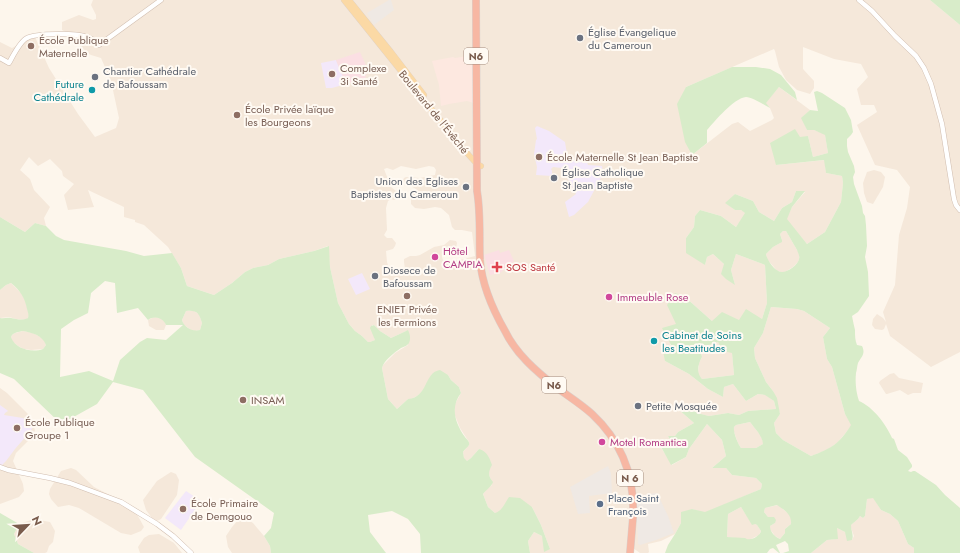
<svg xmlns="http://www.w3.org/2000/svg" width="960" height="553" viewBox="0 0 960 553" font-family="Jost,sans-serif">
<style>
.residential{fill:#f5e8da;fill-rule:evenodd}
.commercial{fill:#fde8e0}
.industrial{fill:#efe9e4}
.education{fill:#f3e8fa}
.medical{fill:#fbdfe3}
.green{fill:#d8ecc9;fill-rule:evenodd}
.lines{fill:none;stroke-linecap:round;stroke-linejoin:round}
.minor-casing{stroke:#d1beb0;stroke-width:5.5}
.major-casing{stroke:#dad1cd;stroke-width:6}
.highway-casing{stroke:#dad1cd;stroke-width:8}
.minor{stroke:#fff;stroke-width:4.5}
.major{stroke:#fbd9a5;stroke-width:5.5}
.highway{stroke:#f7b7a3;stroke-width:7}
.worship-dot{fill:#6b7280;stroke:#fffaf3;stroke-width:1.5}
.education-dot{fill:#8d6e63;stroke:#fffaf3;stroke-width:1.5}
.culture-dot{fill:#0f9aa8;stroke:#fffaf3;stroke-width:1.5}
.hotel-dot{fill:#d1479c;stroke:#fffaf3;stroke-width:1.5}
.health-dot{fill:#e0444e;stroke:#fffaf3;stroke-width:1.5}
.service-dot{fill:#5c6f8a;stroke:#fffaf3;stroke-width:1.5}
.labels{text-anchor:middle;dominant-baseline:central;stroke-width:4;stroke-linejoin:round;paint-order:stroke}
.shield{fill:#fffaf3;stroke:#a28b7f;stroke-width:1}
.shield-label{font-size:10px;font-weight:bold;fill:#7a5c4d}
.worship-label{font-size:11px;fill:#5b616d;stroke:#fffaf3;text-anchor:start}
.education-label{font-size:11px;fill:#785e54;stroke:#fffaf3;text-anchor:start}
.culture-label{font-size:11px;fill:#0d838f;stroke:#fffaf3;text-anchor:end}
.street-label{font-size:11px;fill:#7a5c4d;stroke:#fffaf3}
.hotel-label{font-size:11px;fill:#b23c85;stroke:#fffaf3;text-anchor:start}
.health-label{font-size:11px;fill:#be3a42;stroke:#fffaf3;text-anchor:start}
.service-label{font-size:11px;fill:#4e5e75;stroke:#fffaf3;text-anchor:start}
</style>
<rect width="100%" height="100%" fill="#fdf6ec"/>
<g class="residential">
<path d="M93 0H930L960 25V352L931 367 890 336 886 324 884 329 882 330 875 329 872 325 873 319 877 314 883 318 886 322 883 312 895 285 899 235 907 208 910 187 897 170 875 165 857 125 877 112 874 105H861L857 89 868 77 861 64 834 59 803 47V69L814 81V88L810 94 797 90 786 80 779 67 775 51 774 49 686 87 692 155 732 124 738 122 750 131 772 120 774 118 770 108 765 103 779 87 810 110 802 118 807 130H814L825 134 828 153 813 157 808 136 776 165 825 160 826 173 842 176 843 183 841 202 825 232 807 244 786 219 792 207 805 192 796 191 792 202 782 208 774 221 759 212 753 201 735 194 726 203 735 210H741L746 213 736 227 721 216 700 210 695 216 694 227 686 238 705 265 707 257 713 254 724 264 735 285 731 270 736 254 765 265 767 303 762 319 712 321 685 297 665 361 689 374 708 389 723 397 724 387 733 384 746 401 758 394 766 395 774 401 776 409 748 411 739 415 728 413 709 416 678 409 694 423 678 432 675 436H668L672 443 660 446 672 465 686 457 689 449 707 424 722 440 726 456 712 468H726L732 475 756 478 762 484 761 489 705 513 692 509 681 523 675 534 661 541 648 544 649 552 648 553H640L633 548 632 553H530L528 541 534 532 542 536 550 549 541 525 532 507 502 509 498 513H495L488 507 483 494 487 489 492 485 489 474V470L479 449 471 458 467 461 464 459 463 452 469 445V442L460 428 454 413 455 404 461 393 459 387 451 380 448 375 426 385 421 393 417 396 411 399H408L397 409 388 399 382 368 383 365 395 353 408 345 406 331 391 338 380 331 374 325H372L375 340 370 342H368L362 336 355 331 349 324 338 303 330 267 328 246 314 251 279 259 268 265 253 268 245 272 232 283 214 295 187 286 181 268 168 247 144 225 135 222V220L124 217V207L88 190 94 207 68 210 64 195 74 184 63 176 62 171 50 159 38 166 29 157 20 170 30 179 34 190 50 207 44 218 46 226 35 223 25 232 0 217V42L12 48 16 46 23 39 35 37 49 68 78 114 95 137 116 128 117 125 119 118 111 81 101 58 91 55 87 53 73 36 62 30V22L79 15 93 20 96 19V15L91 5ZM401 166 416 169 429 166 434 167 436 170 435 175 420 178 406 177 404 178 403 180 405 183 416 189V191L413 192 411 197V204L415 208 424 209 435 207 441 208 449 215 452 227 455 230H462L472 232 475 256 460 260 447 261 443 260 442 257V255L456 248 457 243 456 241 450 240 444 245 434 247 420 255 416 256H410L404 259V262L405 269 391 275 387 262 386 251 393 249 395 246 396 243 392 238H387L384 235 387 230 386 208 388 201 391 199 394 200 400 199 402 197 403 194 401 192 396 191 391 187 384 169 387 168 393 170Z"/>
<path d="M874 170 881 172 885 177 883 187 873 204 867 202 864 193 863 183 867 172Z"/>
<path d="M783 231H786L797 250 799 253V259L798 262 793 267 785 272H781L777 271 773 266 767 259 766 254 773 247 780 243 782 240 780 234Z"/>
<path d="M11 283 22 294 26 302 29 315 28 318 26 320 16 319 9 317 0 318V290L6 285Z"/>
<path d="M771 307 797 309 804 311 830 328 823 337 827 359 832 367 845 414 852 425 844 435 837 443 827 450 811 456 783 440 776 433 774 423 780 414 773 391 766 382 755 358 754 348 763 333Z"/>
<path d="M186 311H194L199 314 202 323 200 330 195 331 191 330 184 325 182 320Z"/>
<path d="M155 317 160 318 164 320 166 325 164 330H156L149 326 148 320 152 318Z"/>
<path d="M23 331 33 333 44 339 46 345 43 349 31 350 24 349 18 346 12 341 11 337 12 335 15 333Z"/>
<path d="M718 342 732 352 734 375 702 379 700 377 698 374 699 363 702 357 701 353 703 346Z"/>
<path d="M894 373 899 378 923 383 921 393H913L908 395 900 390 887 394H886L879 383 880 381 890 374Z"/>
<path d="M0 388 7 393 29 415 35 430 32 437 16 453 13 461 23 484 24 491 19 497 0 504Z"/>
<path d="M750 422 761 436 763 442V444L756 448H741L738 443 733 429 734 427 736 425Z"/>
<path d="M71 468 76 470 94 487 133 507 144 527 141 531 131 535 121 533 79 508 69 505 58 507 51 499 49 494 50 489 61 471Z"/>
<path d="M171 472 176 474 179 480 177 495 161 519 157 521 152 518 146 510 143 500 157 481Z"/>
<path d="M873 497 881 510 890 514 898 521 908 544 914 548V553H811L827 540 836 539 837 528 845 532 852 540 854 536 851 528V525L858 519 860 516 863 518 865 516 867 499Z"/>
<path d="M778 505 789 514 791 518V524L785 529V533L780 539 775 536 770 529V526L775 523 771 517H768L764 512 765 508Z"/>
<path d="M741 507 752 524H755L757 525 761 531 759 535 749 540 727 537 728 514Z"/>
<path d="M244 517 253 523 264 536 270 546 271 553H232L228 547 226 536 232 527 239 519Z"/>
<path d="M34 519 50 522 55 531 53 542 49 546 47 552 45 553H34L18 544 14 534 19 524Z"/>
<path d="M159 534 174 543 182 553H140L138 547 144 538 149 535Z"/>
</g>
<path class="commercial" d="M473 55 474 103 467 101 449 104 441 106 439 85 432 61 453 57 455 58Z"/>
<g class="industrial">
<path d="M389 0H391L394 10 374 25 367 13Z"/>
<path d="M608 466 611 473 612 493 589 496 590 513 578 514 570 487Z"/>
<path d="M657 493 668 516 674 533 656 540 640 545 638 544 636 497 642 495Z"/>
</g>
<g class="education">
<path d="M336 60 346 84 332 88H326L321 63Z"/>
<path d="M537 126 549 131 565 142 568 160 587 162 588 165 602 166 603 174 588 202 574 215 569 217 565 202 576 194 566 175V171L562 168 553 167 551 169 552 171V176L536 175 537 167 534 154 536 140 537 139 535 128Z"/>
<path d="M362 273 370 289 356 295 348 279Z"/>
<path d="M0 405 7 410 8 411 5 413 4 415 23 418 29 421 33 427 28 434 15 449 6 461 0 467Z"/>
<path d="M186 491 201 501 181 530 165 518Z"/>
</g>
<g class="medical">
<path d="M360 52 369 72 366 75 365 79 346 84 336 60Z"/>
<path d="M499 250 500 253 509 250 514 261 500 273 490 275 484 255Z"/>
</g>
<g class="green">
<path d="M930 0H960V25Z"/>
<path d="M732 67H756L770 69 781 75 795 92 797 100 779 87 766 103 770 108C764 105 752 97 746 97 734 98 715 121 707 130V143L692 155 685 142 677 104 686 87Z"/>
<path d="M817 91 822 93 845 108 851 120 853 132 851 135 847 139V146L848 152 854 166 855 172 853 177 854 184 862 206 863 213 865 216 866 225 867 246 865 257 868 272 869 296 858 312 852 316C853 321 854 326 855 330 855 336 855 340 857 345L862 346C866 354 861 357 858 363 857 366 857 370 856 373 855 382 856 392 859 401 873 407 886 424 892 438L894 439 898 450 907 457 912 465V467L908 471 911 472 913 471H915L936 485 945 495 960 508V553H914V548L908 544 898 521 890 514 881 510 873 498 867 499 865 516 863 518 860 516 858 519 851 525C851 531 854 535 852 540L847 541 845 532 837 528 838 539 827 540 811 553H783L789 551 788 544 785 541 776 545 780 553H783H779L773 548 770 549 767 553H665L668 545 675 534 681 523V512L692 509 705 512 761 489 762 484 756 478 732 475 726 468H712L726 456 722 440 707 424 689 449 686 457 671 465 660 445 672 443 668 436H675L678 432 694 423 678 409 691 406 697 413 709 416 728 413 739 415 748 411 776 409 774 401 765 395 758 394 746 401 733 384 724 387 723 397 708 389 689 374 665 361 663 351 671 345 662 328 676 324 667 305 675 293 685 297 712 321 722 312 739 320 746 309 762 319 767 303 765 265 736 254 731 270 735 285 726 279 721 274 724 264 713 254 707 257 705 265 686 253V238L694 227 695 216 700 210 721 216 736 227 745 213 741 210H735L725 203 735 194 753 201 759 212 774 221 782 208 792 202 796 191H805L792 207 787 219 807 244 825 232 841 202 843 183 842 176 826 173 824 160 776 165 770 143 795 129 800 137 808 136 813 157 828 153 825 135 814 130H807L801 118 810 110 818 111 814 92ZM783 231H786L797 250C798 253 800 256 799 259 798 265 788 272 782 272 775 272 767 260 766 254L773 247 782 242V240L780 234ZM771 307 797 309 804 311 830 328 823 337 827 359 832 367 845 414 851 425C839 444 832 448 811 456L783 440 776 433 774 423 780 414 777 398 773 391 766 382 755 358 754 348 763 333ZM718 342 723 351 732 353 734 375 702 379C696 373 698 364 702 357L701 353 703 347ZM750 422C755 429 762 435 763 444L756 448H741C738 444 733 432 734 427L736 425ZM777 505C784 510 792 514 791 524L785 529V533L780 539C775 537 770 532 770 526L775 523 776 520 774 517H768L764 512 765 508ZM741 507 752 525 755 524 757 525 761 531C760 536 750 542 745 538L727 537 728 514Z"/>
<path d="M0 217 25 232 35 223 46 226 56 236 64 240 126 251 144 256 172 253 181 268 187 286 214 295 232 283 245 272 253 268 268 265 279 259 314 251 329 246 330 267 338 303 349 324 355 331 362 336 368 342H370L375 340 370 328 371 326 374 325 380 331 391 338 406 331 408 330C410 334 411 339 409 343 408 345 404 347 401 348 394 353 384 360 382 368L388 399 397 409 408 399C428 398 424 372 440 370L448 375 451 380 459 387 461 393C450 407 455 423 465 437 466 439 470 441 469 445 468 447 464 450 463 452L464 458 467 461 471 458 479 449C487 451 490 459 492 465 488 472 488 476 493 482 492 486 486 490 483 494L488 507 495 513C502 511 505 503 509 497L520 498 532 507 541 525 550 549 544 552 542 536 534 532 528 541 530 553H421L420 534 408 519 392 511 368 515 370 532 386 553H271L270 546 264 536 271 528 274 513 195 457 143 390 113 382 97 404 61 424 14 379 0 373V318C4 319 7 317 11 318 17 319 22 321 28 318 29 314 28 313 27 309 25 298 20 290 11 283L6 285 0 290ZM105 281 115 283 117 313 138 308 148 320C155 315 163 318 166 325H183L166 340 147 338 140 342 120 360 113 381 89 371 60 377 61 329 74 320 88 313 91 293ZM186 311C197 310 199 313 202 323L200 330C192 332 184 327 182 320ZM23 331C33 333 42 335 46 345L43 349C32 353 15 349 11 337 13 332 19 332 23 331Z"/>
<path d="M0 513 19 524 14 534 18 544 34 553H0Z"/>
</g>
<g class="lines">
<defs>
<g id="minor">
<path d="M859 0 872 11 895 36 916 56 924 68 931 84 942 124 954 199 956 205 960 210"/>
<path d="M0 58 9 63C13 56 20 41 27 38 36 33 76 33 87 37 92 38 96 42 99 45L161 0"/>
<path d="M0 467 8 470 50 478 70 483 121 502 157 524 173 536 191 553"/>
</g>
<g id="major">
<path d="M344 0 466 152 476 163 481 166"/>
<path d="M349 0 391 52 424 95"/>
</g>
<path id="highway" d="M476 0 477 191C481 214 479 237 480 260 482 285 493 310 505 331 516 354 536 371 556 387 568 396 581 404 592 414 622 442 635 476 633 517 632 529 631 541 630 553"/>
</defs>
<use href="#minor" class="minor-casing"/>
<use href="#major" class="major-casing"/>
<use href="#highway" class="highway-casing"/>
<use href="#minor" class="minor"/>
<use href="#major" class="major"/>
<use href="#highway" class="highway"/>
</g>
<g class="worship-dot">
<circle cx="580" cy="38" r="4"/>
<circle cx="95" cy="77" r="4"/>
<circle cx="554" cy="178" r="4"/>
<circle cx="466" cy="187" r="4"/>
<circle cx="375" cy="276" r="4"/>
<circle cx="638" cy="406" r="4"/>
</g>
<g class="education-dot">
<circle cx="31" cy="46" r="4"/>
<circle cx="332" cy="74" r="4"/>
<circle cx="237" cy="115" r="4"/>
<circle cx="539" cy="157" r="4"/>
<circle cx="407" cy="296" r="4"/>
<circle cx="243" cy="400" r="4"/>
<circle cx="17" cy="428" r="4"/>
<circle cx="183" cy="509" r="4"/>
</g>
<g class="culture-dot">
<circle cx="92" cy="90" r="4"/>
<circle cx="654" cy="341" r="4"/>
</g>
<g class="hotel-dot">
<circle cx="435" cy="257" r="4"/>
<circle cx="609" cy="297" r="4"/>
<circle cx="602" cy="442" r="4"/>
</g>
<path class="health-dot" d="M495 261h4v4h4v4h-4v4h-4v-4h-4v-4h4z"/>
<circle class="service-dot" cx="600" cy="504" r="4"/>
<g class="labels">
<g class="shield">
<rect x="464" y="48" width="24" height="16" rx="3"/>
<rect x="542" y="377" width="24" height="16" rx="3"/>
<rect x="617" y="470" width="26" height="16" rx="3"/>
</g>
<g class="shield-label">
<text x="476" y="56">N6</text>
<text x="554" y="385">N6</text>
<text x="630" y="478">N 6</text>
</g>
<g class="worship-label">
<text x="588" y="32">Église Évangelique<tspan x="588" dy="13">du Cameroun</tspan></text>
<text x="103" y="71">Chantier Cathédrale<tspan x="103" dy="13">de Bafoussam</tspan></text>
<text x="562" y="172">Église Catholique<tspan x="562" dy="13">St Jean Baptiste</tspan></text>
<text x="458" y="181" text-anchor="end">Union des Eglises<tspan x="458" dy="13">Baptistes du Cameroun</tspan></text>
<text x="383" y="270">Diosece de<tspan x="383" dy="13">Bafoussam</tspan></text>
<text x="646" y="406">Petite Mosquée</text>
</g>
<g class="education-label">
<text x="39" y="40">École Publique<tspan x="39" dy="13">Maternelle</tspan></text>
<text x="340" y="68">Complexe<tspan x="340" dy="13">3i Santé</tspan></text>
<text x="245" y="109">École Privée laïque<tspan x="245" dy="13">les Bourgeons</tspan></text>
<text x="547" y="157">École Maternelle St Jean Baptiste</text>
<text x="407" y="309" text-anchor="middle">ENIET Privée<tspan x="407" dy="13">les Fermions</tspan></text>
<text x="251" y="400">INSAM</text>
<text x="25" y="422">École Publique<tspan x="25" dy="13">Groupe 1</tspan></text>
<text x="191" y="503">École Primaire<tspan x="191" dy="13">de Demgouo</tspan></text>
</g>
<g class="culture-label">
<text x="84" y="84">Future<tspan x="84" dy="13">Cathédrale</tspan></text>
<text x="662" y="335" text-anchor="start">Cabinet de Soins<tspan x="662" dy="13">les Beatitudes</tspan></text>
</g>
<g class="street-label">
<text transform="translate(434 112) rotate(51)">Boulevard de l'Évêché</text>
</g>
<g class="hotel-label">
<text x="443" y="251">Hôtel<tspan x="443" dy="13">CAMPIA</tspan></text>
<text x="617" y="297">Immeuble Rose</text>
<text x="610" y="442">Motel Romantica</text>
</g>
<g class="health-label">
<text x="506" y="267">SOS Santé</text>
</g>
<g class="service-label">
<text x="608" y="498">Place Saint<tspan x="608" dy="13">François</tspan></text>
</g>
</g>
<g transform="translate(28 525) rotate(65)" stroke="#fffaf3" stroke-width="3" paint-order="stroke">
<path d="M0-3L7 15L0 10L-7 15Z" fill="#7a5c4d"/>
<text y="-6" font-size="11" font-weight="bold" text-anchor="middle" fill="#7a5c4d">N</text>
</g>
</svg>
